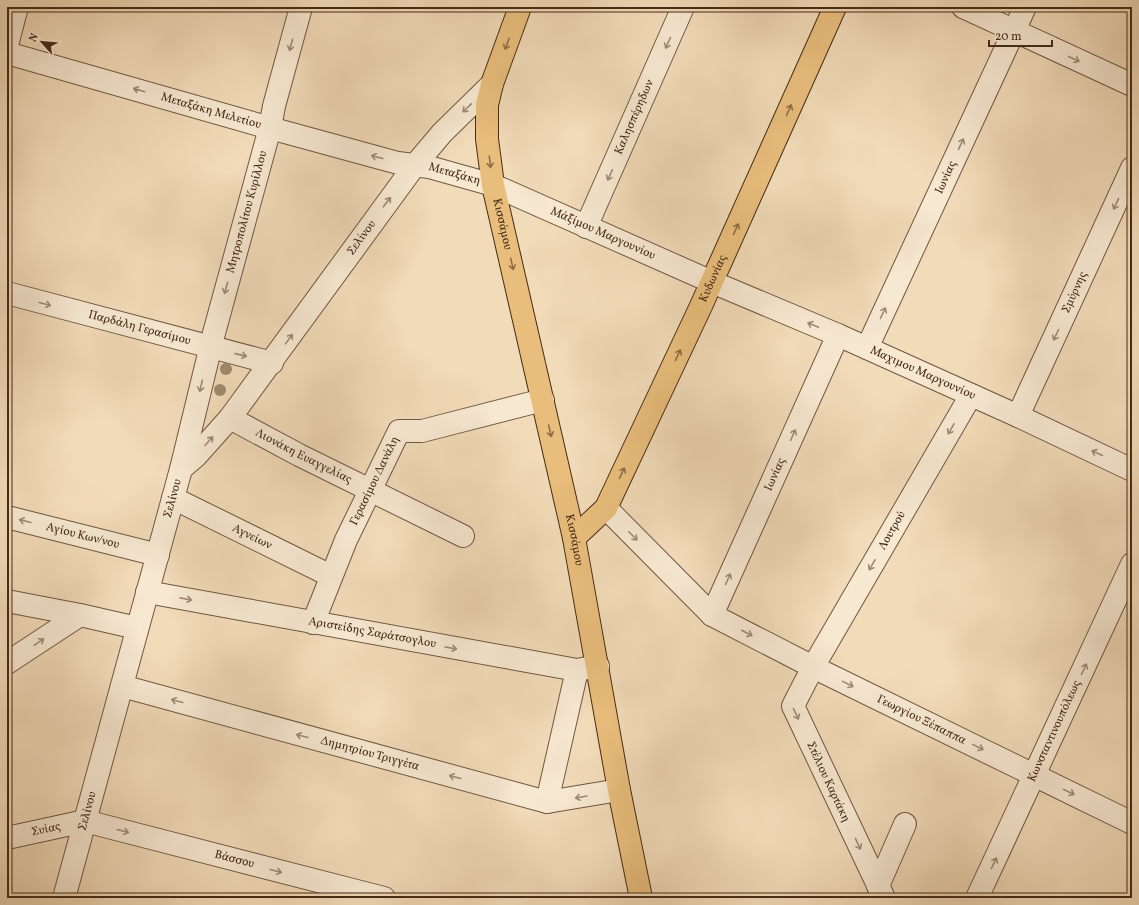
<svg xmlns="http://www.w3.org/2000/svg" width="1139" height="905" viewBox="0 0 1139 905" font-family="Vollkorn,serif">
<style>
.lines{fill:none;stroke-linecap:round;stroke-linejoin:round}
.minor-casing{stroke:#705740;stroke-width:24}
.major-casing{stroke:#452b17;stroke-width:24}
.minor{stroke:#f7e8d2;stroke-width:22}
.major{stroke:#e9be7c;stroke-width:22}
.tree{fill:#9f8b6e}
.oneway{stroke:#9e8a74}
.oneway2{stroke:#8f6d44}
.labels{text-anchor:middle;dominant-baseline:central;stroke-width:4;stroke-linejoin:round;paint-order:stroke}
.street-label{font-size:12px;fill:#452b17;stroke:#f7e8d2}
</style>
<rect width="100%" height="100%" fill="#f2dbb9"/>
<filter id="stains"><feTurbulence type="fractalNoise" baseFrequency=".005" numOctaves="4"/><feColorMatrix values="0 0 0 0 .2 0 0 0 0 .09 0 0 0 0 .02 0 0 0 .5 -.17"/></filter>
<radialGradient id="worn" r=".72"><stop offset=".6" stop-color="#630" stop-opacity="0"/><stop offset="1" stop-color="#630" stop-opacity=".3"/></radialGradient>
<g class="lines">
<defs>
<g id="minor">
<path d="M963 7 1132 85"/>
<path d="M7 45 17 7"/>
<path id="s1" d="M7 53 270 128 398 163 429 167 493 185 712 282 838 335 1018 416 1132 470"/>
<path id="s2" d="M586 227 683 7"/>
<path id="s3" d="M7 293 272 363"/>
<path id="s4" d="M867 348 1025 7"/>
<path id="s5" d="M1018 416 1132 168"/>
<path id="s6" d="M230 418 299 455 463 536"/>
<path id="s7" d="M181 469 196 456 230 418 415 165 442 133 492 84"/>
<path id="s8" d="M173 498 331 576"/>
<path id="s9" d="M606 508 712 615 813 667 1132 823"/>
<path id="s10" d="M7 517 158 555"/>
<path id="s11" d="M147 592 577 670 598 666"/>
<path d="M7 601 80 615 137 628"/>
<path id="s12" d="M712 615 838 335"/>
<path id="s13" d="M313 623 346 540 399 431H422L543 400"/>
<path d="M7 663 80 615"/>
<path id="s14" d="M122 686 547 802 619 790"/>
<path d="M547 802 577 670"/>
<path id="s15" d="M7 838 85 821 384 898"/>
<path d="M878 886 905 824"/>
<path id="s16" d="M64 898 181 469 214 333 270 128 274 106 301 7"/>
<path id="s17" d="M884 898 793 706 813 667 971 395"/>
<path id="s18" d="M977 898 1132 564"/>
</g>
<g id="major">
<path id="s19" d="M520 7 492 84 487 105V139L493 185 574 538 619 790 641 898"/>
<path id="s20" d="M574 538 606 508 701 306 835 7"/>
</g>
</defs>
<use href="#minor" class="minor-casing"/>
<use href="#major" class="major-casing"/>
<use href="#minor" class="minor"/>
<use href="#major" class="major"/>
</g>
<g class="tree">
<circle cx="226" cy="369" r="6"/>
<circle cx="220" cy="390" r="6"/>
</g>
<defs><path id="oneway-shaft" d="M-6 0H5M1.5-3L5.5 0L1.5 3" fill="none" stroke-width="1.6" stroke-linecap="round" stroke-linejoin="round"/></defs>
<g class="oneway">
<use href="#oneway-shaft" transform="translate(668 43) rotate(114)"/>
<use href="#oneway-shaft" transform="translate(291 45) rotate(105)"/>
<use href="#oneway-shaft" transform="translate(1074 59) rotate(25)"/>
<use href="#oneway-shaft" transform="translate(139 90) rotate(-164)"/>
<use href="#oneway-shaft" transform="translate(467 108) rotate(136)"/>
<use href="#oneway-shaft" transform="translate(961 144) rotate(-65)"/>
<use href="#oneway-shaft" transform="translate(377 157) rotate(-165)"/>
<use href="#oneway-shaft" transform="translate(610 175) rotate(114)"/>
<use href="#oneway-shaft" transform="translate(387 202) rotate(-53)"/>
<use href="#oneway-shaft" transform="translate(1116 204) rotate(115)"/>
<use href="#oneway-shaft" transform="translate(226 288) rotate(105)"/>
<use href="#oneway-shaft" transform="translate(45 304) rotate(15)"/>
<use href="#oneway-shaft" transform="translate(883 313) rotate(-65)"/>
<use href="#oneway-shaft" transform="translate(813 325) rotate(-157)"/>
<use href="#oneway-shaft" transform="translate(1056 335) rotate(115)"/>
<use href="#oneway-shaft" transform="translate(289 339) rotate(-54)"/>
<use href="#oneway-shaft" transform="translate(241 355) rotate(13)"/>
<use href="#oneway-shaft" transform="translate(201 386) rotate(103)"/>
<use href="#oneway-shaft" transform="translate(951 429) rotate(120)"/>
<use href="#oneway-shaft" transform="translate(793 435) rotate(-66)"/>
<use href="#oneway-shaft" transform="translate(209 441) rotate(-48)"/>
<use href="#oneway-shaft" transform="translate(1097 453) rotate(-155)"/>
<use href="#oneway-shaft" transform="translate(25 521) rotate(-166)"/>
<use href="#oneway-shaft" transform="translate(633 536) rotate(45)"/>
<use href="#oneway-shaft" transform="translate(872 565) rotate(120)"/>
<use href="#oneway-shaft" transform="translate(728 579) rotate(-66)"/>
<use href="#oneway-shaft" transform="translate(186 599) rotate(11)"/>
<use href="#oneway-shaft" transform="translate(747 633) rotate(27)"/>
<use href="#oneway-shaft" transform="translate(39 642) rotate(-34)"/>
<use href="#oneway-shaft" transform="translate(451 648) rotate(10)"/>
<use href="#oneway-shaft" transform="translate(1084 669) rotate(-65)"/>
<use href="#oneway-shaft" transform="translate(848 684) rotate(26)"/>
<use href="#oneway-shaft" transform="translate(177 701) rotate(-165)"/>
<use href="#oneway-shaft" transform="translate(796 714) rotate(65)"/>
<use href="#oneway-shaft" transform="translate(302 736) rotate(-165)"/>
<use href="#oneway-shaft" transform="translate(978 747) rotate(26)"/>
<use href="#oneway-shaft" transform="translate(455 777) rotate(-165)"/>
<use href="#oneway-shaft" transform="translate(1069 792) rotate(26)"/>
<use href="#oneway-shaft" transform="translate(581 797) rotate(170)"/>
<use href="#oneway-shaft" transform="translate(123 831) rotate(15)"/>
<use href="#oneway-shaft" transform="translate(858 844) rotate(65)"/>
<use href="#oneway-shaft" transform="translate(994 863) rotate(-65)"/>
<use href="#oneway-shaft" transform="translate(276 871) rotate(15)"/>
</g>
<g class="oneway2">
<use href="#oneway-shaft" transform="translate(507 44) rotate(110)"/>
<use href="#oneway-shaft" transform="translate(789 110) rotate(-66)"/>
<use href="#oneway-shaft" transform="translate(490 162) rotate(83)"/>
<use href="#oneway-shaft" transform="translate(736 229) rotate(-66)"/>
<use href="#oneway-shaft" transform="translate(512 264) rotate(77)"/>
<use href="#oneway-shaft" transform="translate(678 355) rotate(-65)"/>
<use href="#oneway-shaft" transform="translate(550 431) rotate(77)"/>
<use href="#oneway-shaft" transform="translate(622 473) rotate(-65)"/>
</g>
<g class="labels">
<g class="street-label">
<text stroke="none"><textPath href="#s1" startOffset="212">Μεταξάκη Μελετίου</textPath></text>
<text stroke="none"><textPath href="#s2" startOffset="120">Καλησπέρηδων</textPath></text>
<text stroke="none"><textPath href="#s1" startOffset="464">Μεταξάκη</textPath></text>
<text stroke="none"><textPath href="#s4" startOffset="188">Ιωνίας</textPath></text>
<text stroke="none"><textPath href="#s16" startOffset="710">Μητροπολίτου Κυρίλλου</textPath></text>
<text stroke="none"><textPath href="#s19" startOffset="224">Κισσάμου</textPath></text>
<text stroke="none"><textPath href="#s1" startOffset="624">Μάξίμου Mαργουνίου</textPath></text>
<text stroke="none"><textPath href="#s7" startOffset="294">Σελίνου</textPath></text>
<text stroke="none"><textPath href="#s20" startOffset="297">Κυδωνίας</textPath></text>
<text stroke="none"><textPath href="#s5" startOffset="136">Σμύρνης</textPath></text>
<text stroke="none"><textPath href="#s3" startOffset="137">Παρδάλη Γερασίμου</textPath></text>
<text stroke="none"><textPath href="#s1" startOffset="973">Μαχιμου Mαργουνίου</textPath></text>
<text stroke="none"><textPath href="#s6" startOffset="83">Λιονάκη Ευαγγελίας</textPath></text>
<text stroke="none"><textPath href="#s12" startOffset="154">Ιωνίας</textPath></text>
<text stroke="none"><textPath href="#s13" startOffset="155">Γερασίμου Δανάλη</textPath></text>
<text stroke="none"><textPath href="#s16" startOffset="414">Σελίνου</textPath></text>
<text stroke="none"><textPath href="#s17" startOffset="414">Λουτρού</textPath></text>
<text stroke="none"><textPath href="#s10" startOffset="78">Αγίου Κων/νου</textPath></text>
<text stroke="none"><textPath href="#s8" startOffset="88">Αγνείων</textPath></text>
<text stroke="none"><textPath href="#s19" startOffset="548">Κισσάμου</textPath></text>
<text stroke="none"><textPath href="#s11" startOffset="229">Αριστείδης Σαράτσογλου</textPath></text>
<text stroke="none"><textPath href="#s9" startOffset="385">Γεωργίου Ξέπαππα</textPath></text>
<text stroke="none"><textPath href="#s18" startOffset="184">Κωνσταντινουπόλεως</textPath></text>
<text stroke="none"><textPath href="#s14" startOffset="257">Δημητρίου Τριγγέτα</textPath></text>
<text transform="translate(828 782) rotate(65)">Στέλιου Καρτάκη</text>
<text stroke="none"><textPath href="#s16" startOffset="90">Σελίνου</textPath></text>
<text stroke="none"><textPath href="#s15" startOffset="40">Συίας</textPath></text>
<text stroke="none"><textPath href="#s15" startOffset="234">Βάσσου</textPath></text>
</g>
</g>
<rect width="1139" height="905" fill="none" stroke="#f2dbb9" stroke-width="24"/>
<rect x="8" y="8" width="1123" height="889" fill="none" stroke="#452b17" stroke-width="2"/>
<rect x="12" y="12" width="1115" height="881" fill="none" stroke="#452b17"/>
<g transform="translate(42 42) rotate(297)" stroke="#f7e8d2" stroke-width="3" paint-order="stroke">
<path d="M0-3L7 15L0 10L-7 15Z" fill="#452b17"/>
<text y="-6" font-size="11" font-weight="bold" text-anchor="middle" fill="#452b17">N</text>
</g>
<path d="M989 40v6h63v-6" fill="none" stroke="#452b17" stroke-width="2"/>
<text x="995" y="40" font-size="12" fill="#452b17" stroke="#f7e8d2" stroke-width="3" paint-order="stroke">20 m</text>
<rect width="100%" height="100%" filter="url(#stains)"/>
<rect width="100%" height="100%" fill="url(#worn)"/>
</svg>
